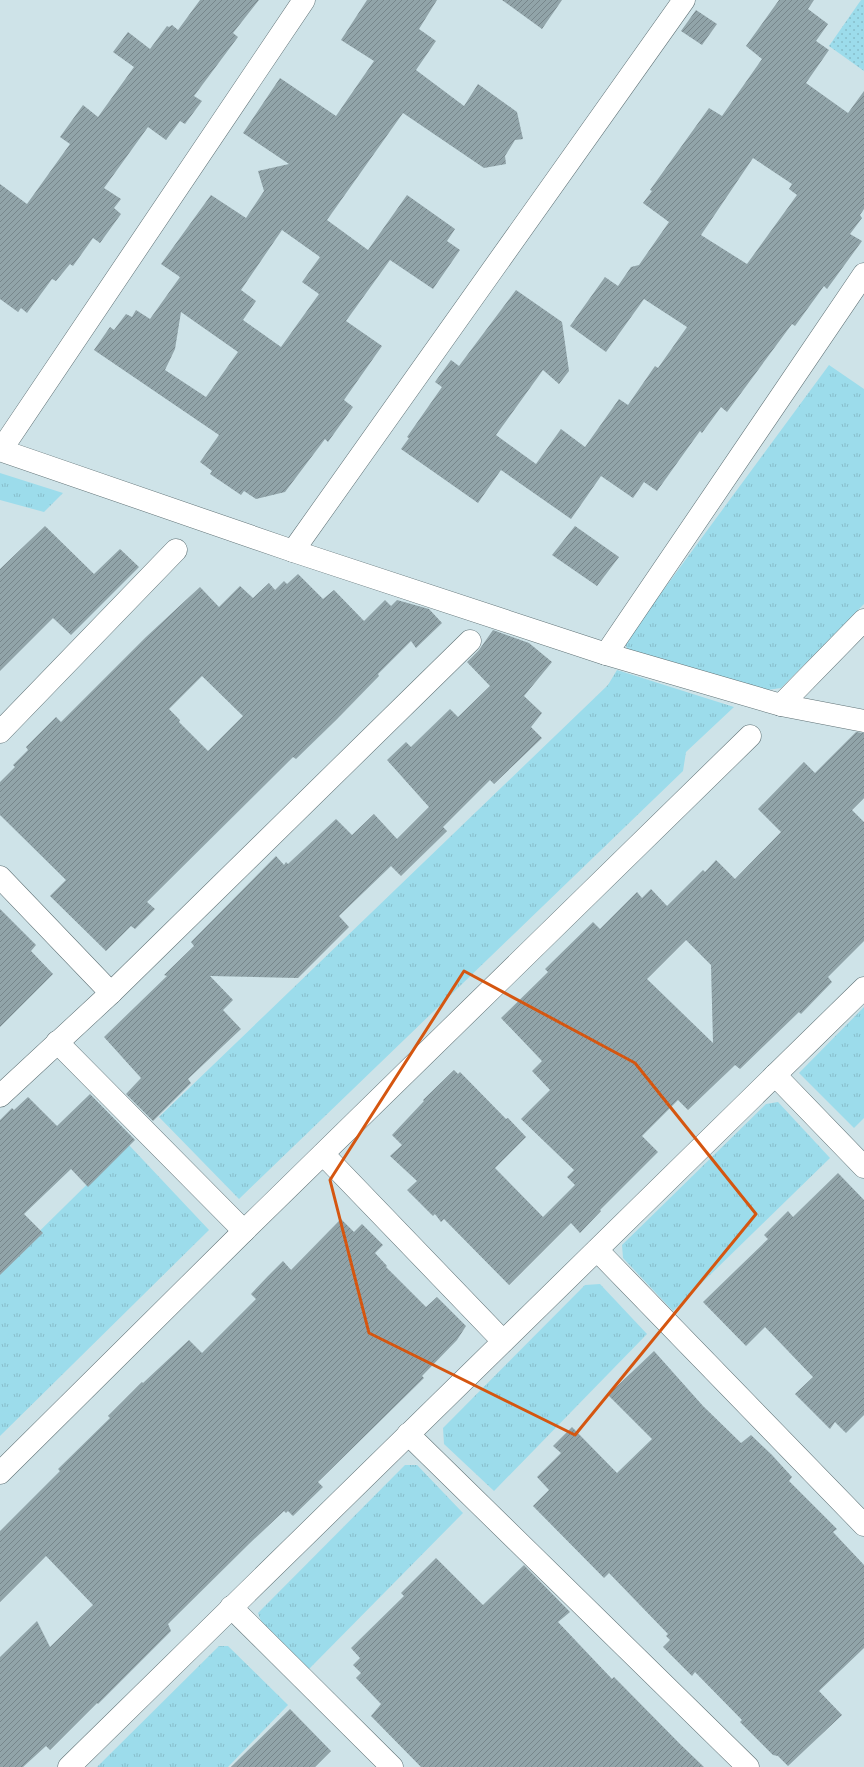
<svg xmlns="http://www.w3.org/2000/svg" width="864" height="1767" viewBox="0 0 864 1767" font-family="'Public Sans',sans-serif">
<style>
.grass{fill:url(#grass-dots)}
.park{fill:url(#park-tufts)}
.building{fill:url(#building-hatch);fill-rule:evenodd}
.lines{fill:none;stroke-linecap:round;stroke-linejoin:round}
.minor-casing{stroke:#5f7175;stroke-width:23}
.minor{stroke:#fff;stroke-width:22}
.marked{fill:none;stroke:#d55610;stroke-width:3;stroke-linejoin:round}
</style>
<defs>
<pattern id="grass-dots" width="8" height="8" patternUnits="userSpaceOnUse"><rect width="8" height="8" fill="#9cdceb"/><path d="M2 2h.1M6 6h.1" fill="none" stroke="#87bdca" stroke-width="1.8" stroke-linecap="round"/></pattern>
<pattern id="park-tufts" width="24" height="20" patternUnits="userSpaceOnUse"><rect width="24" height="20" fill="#9cdceb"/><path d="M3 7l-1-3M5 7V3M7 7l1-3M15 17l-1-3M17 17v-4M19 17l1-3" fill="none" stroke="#87bdca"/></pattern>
<pattern id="building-hatch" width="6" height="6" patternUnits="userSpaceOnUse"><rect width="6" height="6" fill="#91a4a9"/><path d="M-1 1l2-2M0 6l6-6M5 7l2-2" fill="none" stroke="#77868b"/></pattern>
</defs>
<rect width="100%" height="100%" fill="#cee3e8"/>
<path class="grass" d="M861 0H864V71L829 46Z"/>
<g class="park">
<path d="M829 365 864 389V604L781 688 760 691 627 649 625 642Z"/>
<path d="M0 473 63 493 44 512 0 500Z"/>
<path d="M617 670 734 707 686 752 683 771 239 1199 159 1117 608 685Z"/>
<path d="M864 1007V1118L854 1128 799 1073Z"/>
<path d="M778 1102 830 1158 673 1311 623 1258 622 1245 766 1104Z"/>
<path d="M128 1144 209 1230 0 1436V1270Z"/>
<path d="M600 1284 647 1334 494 1491 444 1444 443 1428 585 1285Z"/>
<path d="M405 1465H417L463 1513 309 1669 262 1624 258 1613Z"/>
<path d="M219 1646H228L288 1705 228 1767H97Z"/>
</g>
<g class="building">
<path d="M200 0H259L233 33 238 37 194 96 202 101 185 124 180 121 166 140 148 127 104 188 121 199 114 208 121 214 100 243 93 238 73 266 70 264 56 281 52 279 27 313 21 308 18 312 0 299V184L27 204 70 144 60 137 83 105 98 117 134 67 113 52 128 32 150 49 167 26 169 27 172 25 178 30Z"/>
<path d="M367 0H437L419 29 436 41 416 70 464 106 478 84 517 112 523 139 515 140 505 156 506 164 484 168 403 113 327 220 368 250 407 195 455 229 447 241 460 250 433 289 390 260 346 321 382 346 344 400 353 407 328 442 325 439 285 492 256 499 244 491 241 495 210 474 212 471 200 462 219 435 94 350 110 327 114 330 126 314 132 317 136 310 150 319 180 277 161 264 211 195 246 218 264 191 258 171 289 164 243 133 280 78 336 116 374 61 341 40ZM282 230 320 257 302 282 319 294 281 347 243 320 256 301 241 290ZM181 312 238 352 206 397 165 370 175 349Z"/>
<path d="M502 0H562L542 29Z"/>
<path d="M779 0H814L808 9 828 24 816 41 829 50 806 83 848 113 864 91V209L860 215 862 218 850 234 862 241 827 289 824 286 795 326 792 324 727 412 721 407 702 433 700 431 657 491 644 482 633 498 601 476 571 519 501 470 478 503 401 449 409 438 407 437 442 387 435 382 451 360 459 366 516 290 562 322 569 371 559 384 543 370 496 435 536 464 561 429 585 447 619 399 628 405 655 366 658 368 687 327 644 299 606 352 570 326 605 277 618 286 631 267 639 265 669 222 643 203 652 191 650 190 709 108 722 116 762 59 746 46ZM753 158 792 184 789 189 797 195 747 264 701 235Z"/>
<path d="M696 10 717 24 702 45 681 31Z"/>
<path d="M45 526 94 574 120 549 139 567 71 635 53 618 0 671V569Z"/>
<path d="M575 526 619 557 597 586 552 555Z"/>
<path d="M298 574 323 599 334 590 364 621 385 600 391 606 397 600 429 609 442 623 416 648 411 641 378 674 379 676 337 719 296 759 293 757 147 902 155 909 135 929 131 926 106 951 50 896 66 880 0 815V782L15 767 13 765 28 750 26 747 56 717 61 722 146 637 200 587 219 607 240 586 253 598 269 583 275 590 284 581 287 584ZM202 676 243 716 208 751 179 722 180 720 169 709Z"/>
<path d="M493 630 529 643 552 662 524 696 542 713 531 727 542 738 494 784 490 780 443 827 447 831 401 876 391 866 339 916 349 927 298 978 210 976 233 1000 223 1010 241 1029 188 1079 191 1083 153 1121 126 1094 141 1078 104 1037 167 976 164 975 194 946 191 942 276 856 284 865 286 862 288 864 336 819 352 835 374 814 397 839 429 807 387 760 406 742 411 747 450 709 458 717 490 686 467 662 479 650Z"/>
<path d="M856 732 864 733V798L852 810 864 822V941L828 977 832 982 801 1014 799 1012 740 1069 735 1065 688 1110 678 1100 642 1136 658 1152 600 1210 601 1211 580 1233 571 1223 509 1285 444 1219 441 1222 435 1214 433 1216 407 1190 417 1181 390 1156 402 1145 392 1135 424 1101 423 1100 454 1070 458 1074 460 1072 506 1119 508 1118 526 1137 495 1168 543 1217 575 1185 567 1177 574 1170 521 1119 550 1090 532 1071 542 1061 501 1018 548 972 545 969 593 922 600 929 637 892 642 898 651 889 667 906 703 870 705 872 716 860 735 879 781 832 758 809 804 762 815 773ZM686 940 711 965 713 1043 647 979Z"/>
<path d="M0 909 36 945 31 951 53 974 0 1027Z"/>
<path d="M90 1094 135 1140 88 1187 71 1169 24 1214 43 1233 0 1275V1120L12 1108 14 1110 28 1097 57 1126Z"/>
<path d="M838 1173 864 1200V1415L846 1433 835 1422 830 1429 795 1394 813 1377 765 1327 746 1346 703 1302 768 1239 764 1235 788 1211 793 1217Z"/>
<path d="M341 1219 354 1232 362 1224 383 1245 375 1253 387 1266 386 1267 426 1307 437 1297 466 1326 457 1340 422 1376 424 1378 318 1482 323 1487 293 1516 288 1511 286 1513 284 1511 250 1543 168 1624 171 1631 98 1704 97 1703 50 1750 46 1746 23 1767H0V1657L37 1621 50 1647 93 1605 46 1556 0 1602V1531L60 1471 58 1469 110 1418 108 1416 142 1382 143 1383 189 1340 202 1353 256 1299 251 1294 268 1276 283 1261 291 1270Z"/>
<path d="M654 1351 703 1406 741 1443 751 1435 772 1455 792 1477 789 1481 837 1529 833 1532 864 1565V1648L819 1691 842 1715 788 1766 778 1756 773 1755 740 1722 742 1720 695 1672 692 1676 663 1647 670 1640 666 1636 668 1634 609 1573 604 1578 533 1506 549 1490 537 1477 561 1453 553 1446 572 1427 617 1473 652 1439 608 1395Z"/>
<path d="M436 1558 483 1605 524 1565 570 1612 558 1622 612 1679 614 1677 681 1745 704 1767H421L371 1716 381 1704 356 1678 361 1673 353 1665 360 1658 351 1648 404 1596 401 1593Z"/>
<path d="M290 1709 331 1751 315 1767H231Z"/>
</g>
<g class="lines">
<defs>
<g id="minor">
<path d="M0 450 293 551 606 654 781 705 864 721"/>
<path d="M1 450 304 0"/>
<path d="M293 551 684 0"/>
<path d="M606 654 864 274"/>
<path d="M781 705 864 620"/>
<path d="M0 732 176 550"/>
<path d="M0 877 111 993"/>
<path d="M57 1042 244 1231"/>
<path d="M775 1075 864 1167"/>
<path d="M0 1096 111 993 470 641"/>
<path d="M323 1154 503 1341"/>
<path d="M597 1250 864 1525"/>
<path d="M408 1434 748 1767"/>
<path d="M0 1473 244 1231 750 736"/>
<path d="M231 1607 392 1767"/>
<path d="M69 1767 864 988"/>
</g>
</defs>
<use href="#minor" class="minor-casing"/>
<use href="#minor" class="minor"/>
</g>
<path class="marked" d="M464 971 635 1063 756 1214 575 1435 369 1333 330 1180Z"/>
</svg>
